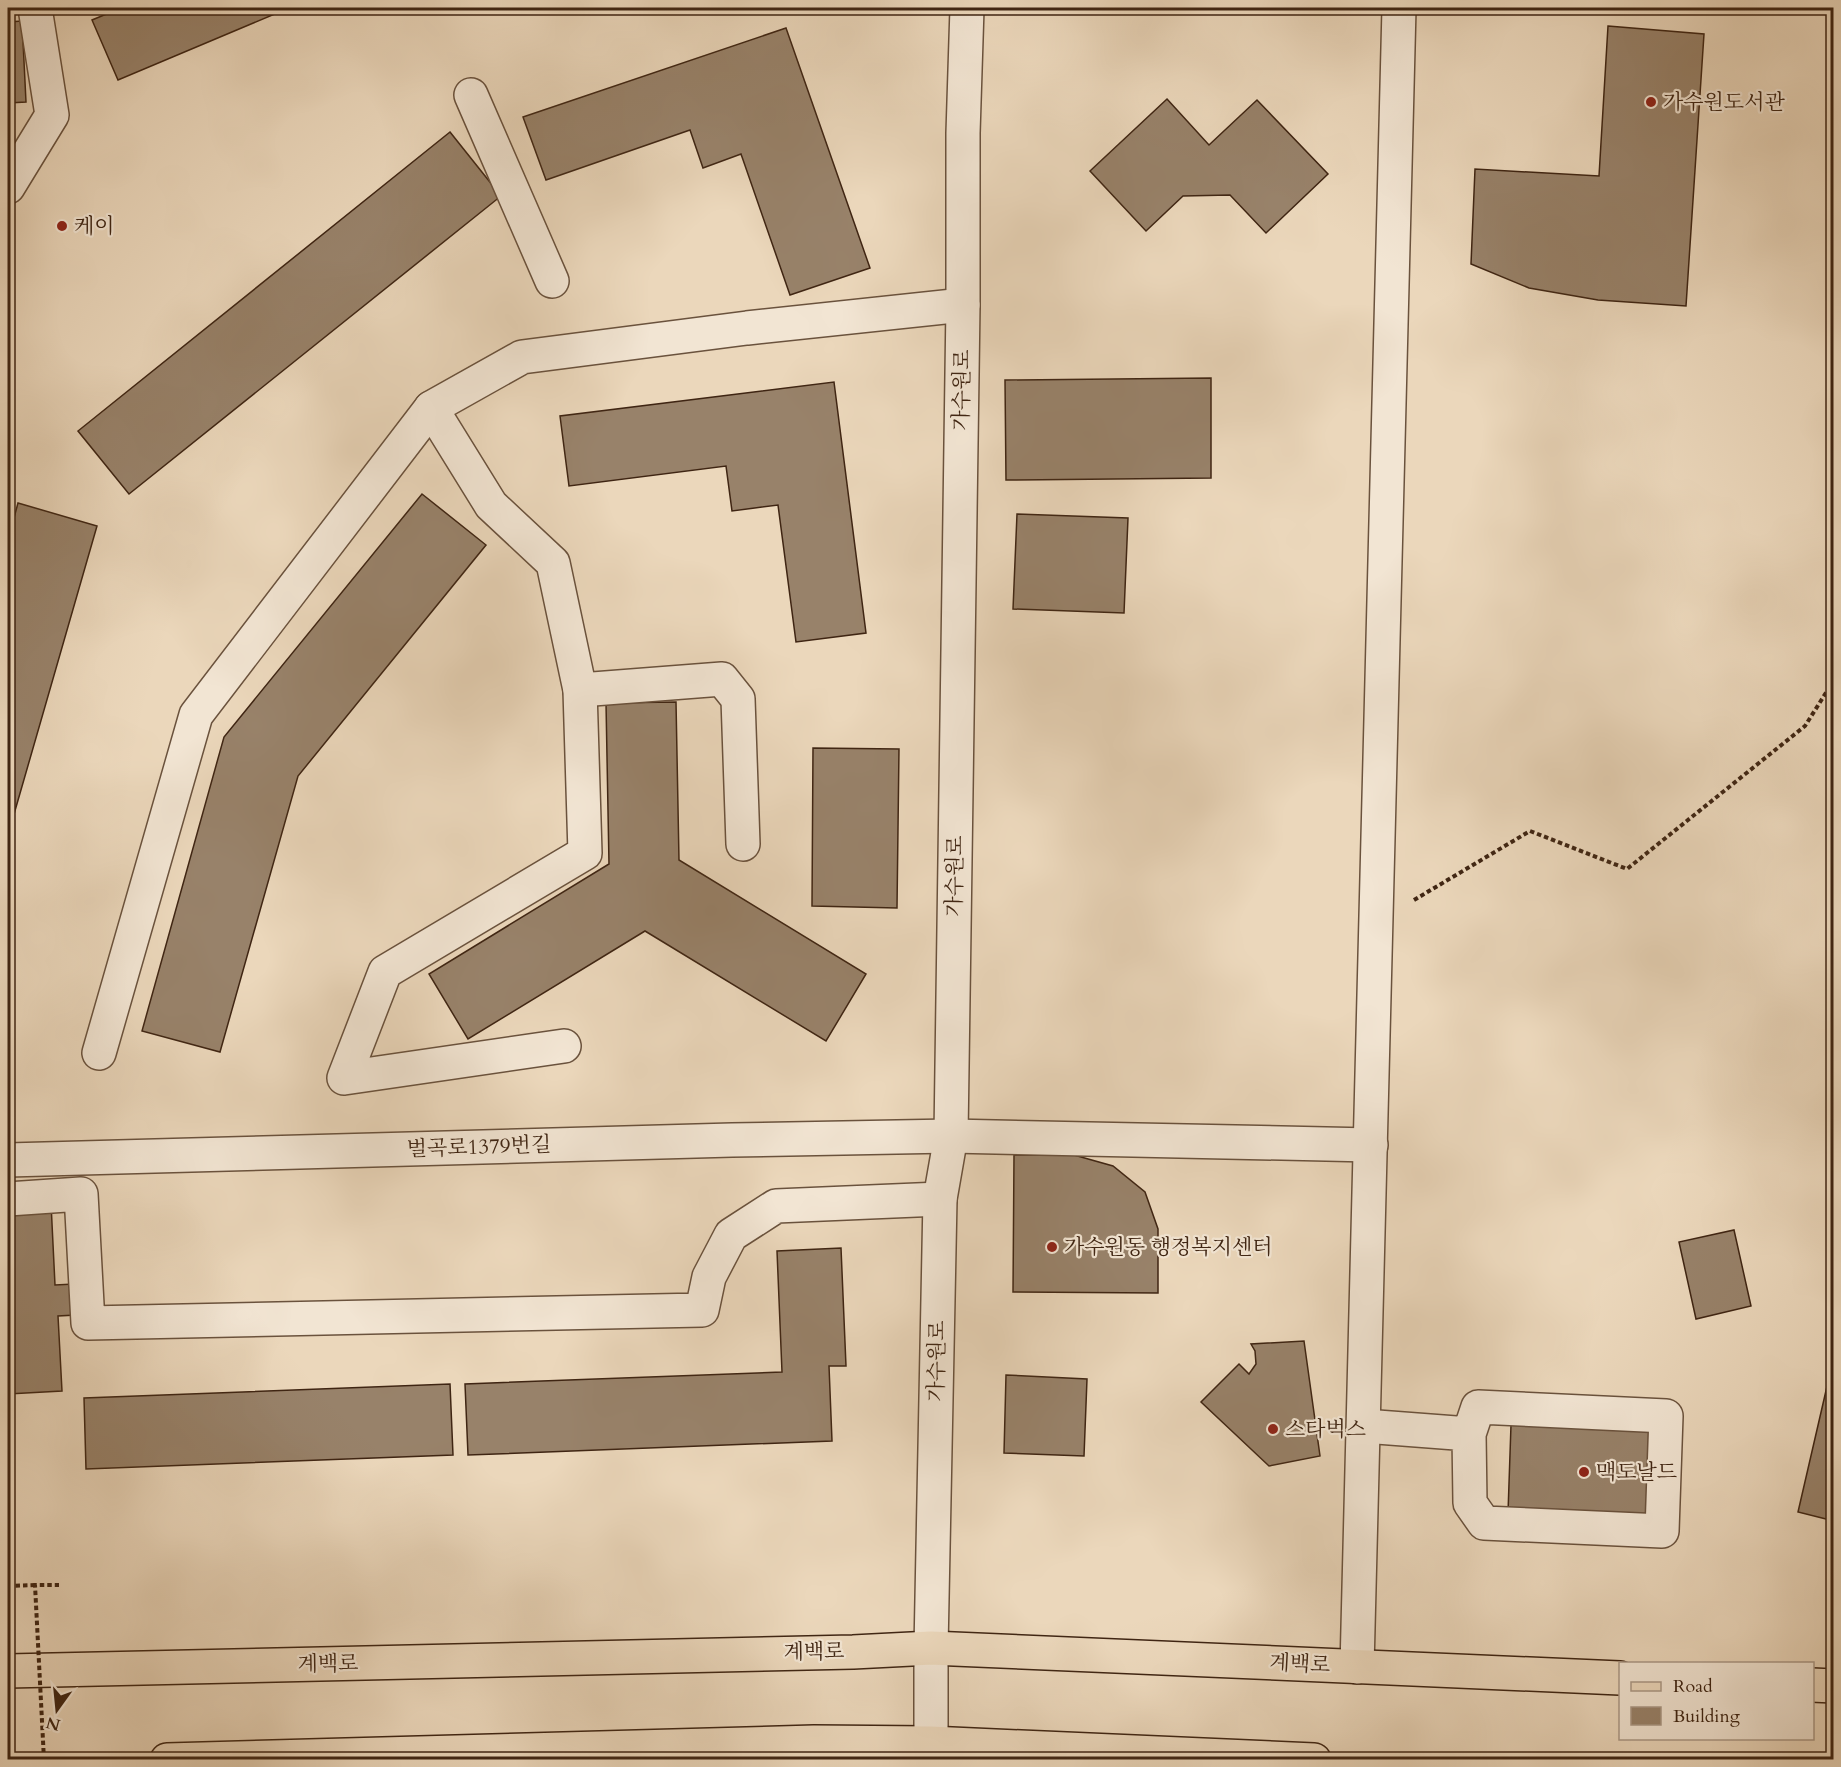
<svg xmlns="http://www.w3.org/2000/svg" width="1841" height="1767" viewBox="0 0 1841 1767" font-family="Cardo,'Noto Serif KR',serif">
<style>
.building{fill:#98826a;stroke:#3f2513;stroke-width:1.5}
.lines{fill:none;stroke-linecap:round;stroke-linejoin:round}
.minor-casing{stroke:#6a523d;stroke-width:36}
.major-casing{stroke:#3f2513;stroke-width:36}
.path{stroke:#3f2513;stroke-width:4;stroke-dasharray:4.5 3;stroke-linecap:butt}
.minor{stroke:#f2e5d3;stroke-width:33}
.major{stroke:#ebd7bb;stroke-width:33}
.path-bridge{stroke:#3f2513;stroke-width:4;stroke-dasharray:4.5 3;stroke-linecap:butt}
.poi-dot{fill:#8f2418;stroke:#f2e5d3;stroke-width:2}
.labels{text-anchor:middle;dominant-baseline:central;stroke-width:4.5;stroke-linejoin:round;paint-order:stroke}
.poi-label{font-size:21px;fill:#3f2513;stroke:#f2e5d3;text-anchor:start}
.street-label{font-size:21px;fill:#3f2513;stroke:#f2e5d3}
</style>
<rect width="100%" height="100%" fill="#ebd7bb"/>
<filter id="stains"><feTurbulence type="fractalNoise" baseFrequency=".00333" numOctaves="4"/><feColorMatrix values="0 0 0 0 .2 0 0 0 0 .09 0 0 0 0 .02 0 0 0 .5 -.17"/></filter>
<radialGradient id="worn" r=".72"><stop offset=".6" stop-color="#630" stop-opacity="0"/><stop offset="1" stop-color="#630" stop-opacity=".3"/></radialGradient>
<g class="building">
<path d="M121 8H289L118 80 92 20Z"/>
<path d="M22 21 26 102 8 103V22Z"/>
<path d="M1608 26 1704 34 1686 306 1598 300 1529 288 1471 264 1475 169 1599 176Z"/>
<path d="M786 28 870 268 790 295 741 154 703 168 690 130 546 180 523 117Z"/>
<path d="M1167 99 1209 145 1257 100 1328 174 1266 233 1230 195 1183 196 1146 231 1090 171Z"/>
<path d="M450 132 501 196 129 494 78 431Z"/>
<path d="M1211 378V478L1006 480 1005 380Z"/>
<path d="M834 382 866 633 796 642 778 505 732 511 726 466 569 486 560 416Z"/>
<path d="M422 494 486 545 298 776 220 1052 142 1031 224 737Z"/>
<path d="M18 503 97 526 8 835V540Z"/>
<path d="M1017 514 1128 518 1124 613 1013 609Z"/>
<path d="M676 702 679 860 866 974 826 1041 645 931 468 1039 429 974 609 864 606 703Z"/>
<path d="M813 748 899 749 897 908 812 906Z"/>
<path d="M1014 1155H1074L1113 1166 1145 1192 1158 1229V1293L1013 1292Z"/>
<path d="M51 1203 55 1285 74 1284 76 1315 58 1316 62 1391 8 1394V1205Z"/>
<path d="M1734 1230 1751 1306 1696 1319 1679 1242Z"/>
<path d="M841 1248 846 1366H829L832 1441 468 1455 465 1384 782 1372 777 1251Z"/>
<path d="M1304 1341 1320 1456 1269 1466 1201 1402 1239 1364 1249 1374 1256 1364 1255 1351 1251 1344Z"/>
<path d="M1834 1356V1521L1798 1512Z"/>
<path d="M1006 1375 1087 1379 1084 1456 1004 1453Z"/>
<path d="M450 1384 453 1455 86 1469 84 1398Z"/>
<path d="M1511 1425 1660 1431 1656 1518 1508 1513Z"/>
</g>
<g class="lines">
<defs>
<g id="minor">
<path d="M471 95 552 281"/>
<path d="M8 187 52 115 35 8"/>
<path d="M431 408 491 505 553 563 580 690 585 853 385 972 344 1078 564 1046"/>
<path d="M580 690 722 679 738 699 743 844"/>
<path d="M99 1053 196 715 431 408 522 357 747 328 963 305"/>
<path d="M8 1160 732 1140 951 1136 1371 1145"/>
<path d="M8 1199 81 1194 88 1323 702 1310 709 1277 731 1235 776 1206 940 1199"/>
<path d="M1364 1426 1469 1434 1470 1503 1484 1523 1662 1531 1666 1416 1478 1407 1469 1434"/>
<path d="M1357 1667 1399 8"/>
<path d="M931 1760V1648L940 1199 951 1136 963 305V133L967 8"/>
</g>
<g id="major">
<path d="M8 1671 853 1652 931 1648 1620 1678"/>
<path d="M1812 1685 1834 1686"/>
<path d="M167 1760 814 1742 930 1743 1314 1760"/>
</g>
</defs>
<use href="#minor" class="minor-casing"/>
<use href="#major" class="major-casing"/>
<g class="path">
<path d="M1414 900 1530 831 1627 869 1805 726 1834 680"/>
<path d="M8 1586 35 1585"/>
</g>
<use href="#minor" class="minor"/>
<use href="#major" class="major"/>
<path class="path-bridge" d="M44 1760 35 1585H59"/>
</g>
<g class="poi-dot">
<circle cx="1651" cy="102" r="6"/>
<circle cx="62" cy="226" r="6"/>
<circle cx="1052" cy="1247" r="6"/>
<circle cx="1273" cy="1429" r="6"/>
<circle cx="1584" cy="1472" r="6"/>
</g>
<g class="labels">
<g class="poi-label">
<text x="1663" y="102">가수원도서관</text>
<text x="74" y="226">케이</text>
<text x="1064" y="1247">가수원동 행정복지센터</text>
<text x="1285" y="1429">스타벅스</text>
<text x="1596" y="1472">맥도날드</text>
</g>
<g class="street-label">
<text transform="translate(962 390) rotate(-89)">가수원로</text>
<text transform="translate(955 876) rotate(-89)">가수원로</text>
<text transform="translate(479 1147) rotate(-2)">벌곡로1379번길</text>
<text transform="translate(937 1361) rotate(-89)">가수원로</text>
<text transform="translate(814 1652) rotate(-1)">계백로</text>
<text transform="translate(328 1664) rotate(-1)">계백로</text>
<text transform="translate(1300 1664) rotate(3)">계백로</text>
</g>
</g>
<rect width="1841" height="1767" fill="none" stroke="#ebd7bb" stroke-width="30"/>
<rect x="9" y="9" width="1823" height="1749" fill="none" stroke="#3f2513" stroke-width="3"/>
<rect x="15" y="15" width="1811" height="1737" fill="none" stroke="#3f2513" stroke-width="1.5"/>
<rect x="1619" y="1662" width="195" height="78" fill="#f2e5d3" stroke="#aa9886" stroke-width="1.5"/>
<rect x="1631" y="1682" width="30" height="9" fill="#ebd7bb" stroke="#aa9886" stroke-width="1.5"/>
<text x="1673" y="1692" font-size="18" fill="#3f2513">Road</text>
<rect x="1631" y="1707" width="30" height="18" fill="#98826a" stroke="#aa9886" stroke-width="1.5"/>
<text x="1673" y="1722" font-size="18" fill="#3f2513">Building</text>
<g transform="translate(57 1710) rotate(195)" stroke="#f2e5d3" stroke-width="4.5" paint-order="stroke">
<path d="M0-4.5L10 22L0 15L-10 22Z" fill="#3f2513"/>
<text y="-9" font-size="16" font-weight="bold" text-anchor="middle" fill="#3f2513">N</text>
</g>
<rect width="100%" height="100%" filter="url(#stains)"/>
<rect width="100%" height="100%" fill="url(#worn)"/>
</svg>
